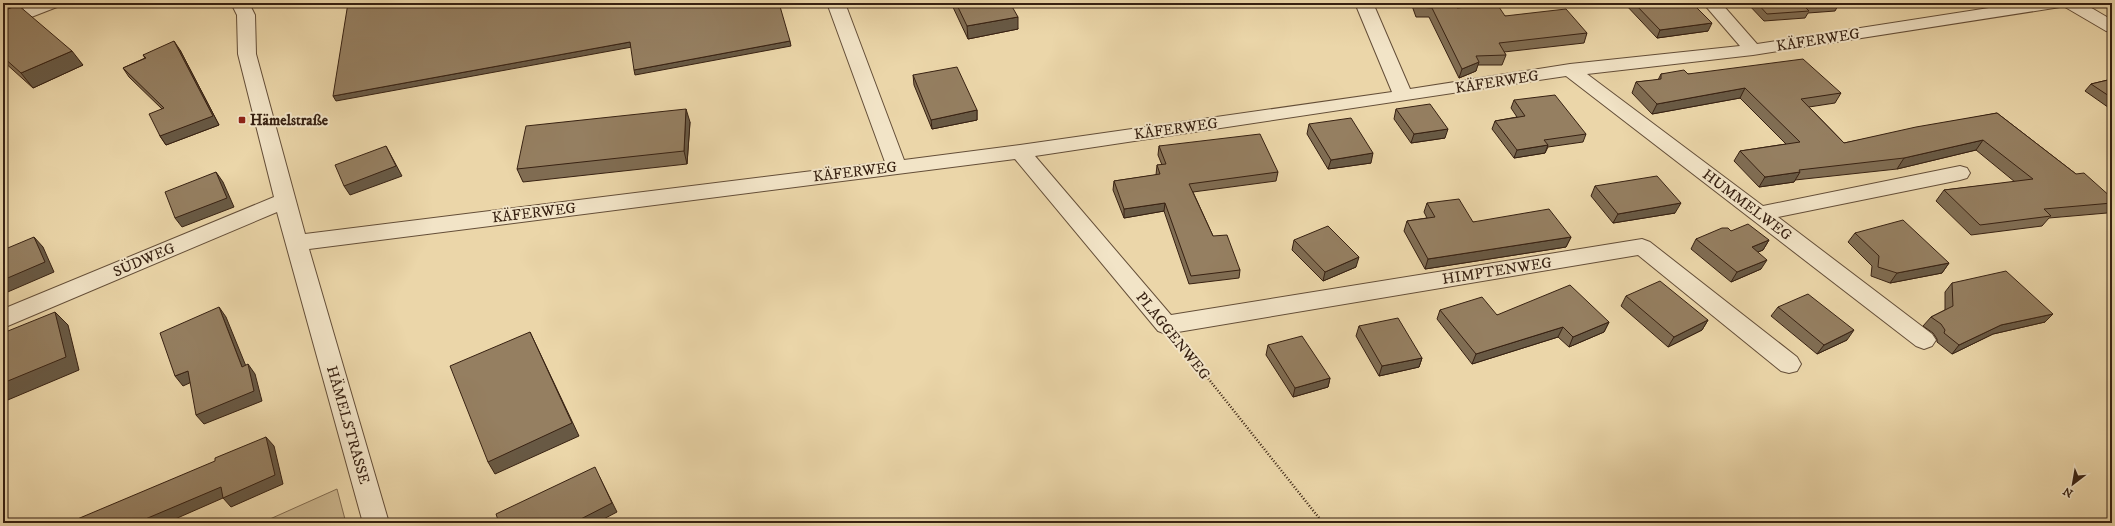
<svg xmlns="http://www.w3.org/2000/svg" width="2115" height="526" viewBox="0 0 2115 526" font-family="'IM FELL DW Pica',serif">
<style>
.green{fill:#ccb78f;stroke:#826c50}
.lines{fill:none;stroke-linecap:round;stroke-linejoin:round}
.minor-casing{stroke:#644e38;stroke-width:2}
.path{stroke:#372112;stroke-width:2.5;stroke-dasharray:1 2;stroke-linecap:butt}
.minor{fill:#f2e4c7;fill-rule:evenodd}
.wall{fill:#806d53;stroke:#372112}
.shaded-wall{fill:#685944;stroke:#372112}
.building{fill:#957f61;stroke:#372112}
.poi-dot{fill:#8f2418;stroke:#f2e4c7;stroke-width:1.5}
.labels{text-anchor:middle;dominant-baseline:central;stroke-width:4;stroke-linejoin:round;paint-order:stroke}
.street-label{font-size:15px;fill:#372112;stroke:#f2e4c7}
.poi-label{font-size:15px;font-weight:bold;fill:#372112;stroke:#f2e4c7;text-anchor:start}
</style>
<rect width="100%" height="100%" fill="#ebd6a9"/>
<filter id="stains"><feTurbulence type="fractalNoise" baseFrequency=".005" numOctaves="4"/><feColorMatrix values="0 0 0 0 .2 0 0 0 0 .09 0 0 0 0 .02 0 0 0 .5 -.17"/></filter>
<radialGradient id="worn" r=".72"><stop offset=".6" stop-color="#630" stop-opacity="0"/><stop offset="1" stop-color="#630" stop-opacity=".3"/></radialGradient>
<path class="green" d="M337 489 346 523H261Z"/>
<g class="lines">
<defs>
<g id="minor">
<path d="M36 3H60L57 7 3 28V17Z"/>
<path d="M231 3H249L255 15 256 54 305 234 885 162 827 3H845L904 160 1020 145 1392 92 1355 3H1373L1410 89 1570 64 1740 46 1703 3H1721L1757 44 2021 3H2083L2112 20V32L2106 31 2065 7 2062 3 2060 7 2054 8 1753 55 1587 74 1763 206 1960 166 1967 168 1970 173 1967 178 1960 180 1778 217 1932 334 1936 340 1932 346 1924 349 1916 346 1566 76 1035 156 1171 315 1642 239 1650 242 1797 357 1801 364 1797 371 1789 373 1781 371 1638 255 1166 334 1158 331 1015 159 309 249 389 523H363L277 212 3 328V309L274 197 238 54 237 15Z"/>
</g>
</defs>
<use href="#minor" class="minor-casing"/>
<path class="path" d="M1184 348 1323 523"/>
<use href="#minor" class="minor"/>
</g>
<g class="wall">
<path d="M3 3 15 6 83 65 33 88 3 61Z"/>
<path d="M951 3H1010L1018 29 968 39Z"/>
<path d="M1411 3H1455L1457 8 1505 16 1587 33 1584 43 1504 52 1506 55 1502 65H1477L1476 71 1459 78 1429 17H1416Z"/>
<path d="M1624 3H1692L1708 31 1657 38Z"/>
<path d="M1747 3H1838L1839 4 1835 11 1808 13 1805 18 1764 21Z"/>
<path d="M180 50 219 125 166 145 160 136 162 109 129 77 123 68 145 58 143 55Z"/>
<path d="M1661 74H1688L1841 93 1835 103 1809 107 1844 143 1997 113 2076 174 2112 198V207L2107 213 2049 218 2042 226 1971 235 1936 201 1944 190 2015 182 1976 150 1897 169 1795 180 1794 182 1759 187 1734 161 1740 151 1786 144 1740 98 1652 114 1632 93 1636 82 1658 80Z"/>
<path d="M913 75 977 110V120L932 129 914 85Z"/>
<path d="M2112 79V110L2085 91 2091 84Z"/>
<path d="M1514 100 1586 134 1583 142 1548 147 1545 153 1514 158 1492 129 1495 121 1517 117 1511 108Z"/>
<path d="M1396 109 1445 138 1411 143 1394 119Z"/>
<path d="M690 122 687 164 523 182 517 169Z"/>
<path d="M1309 124 1371 163 1328 169 1307 134Z"/>
<path d="M1159 146 1278 172 1276 181 1193 192 1213 236 1240 270 1239 278 1189 284 1164 211 1124 218 1113 190 1114 181 1156 175 1157 165H1162L1158 155Z"/>
<path d="M1595 186 1675 213 1613 223 1591 196Z"/>
<path d="M1427 203 1473 222 1571 237 1566 247 1425 269 1404 231 1407 221 1427 218 1424 212Z"/>
<path d="M1731 231 1769 240 1763 250 1758 252 1761 269 1731 282 1691 249 1696 239Z"/>
<path d="M1855 233 1949 263 1942 273 1890 283 1871 276 1872 266 1848 242Z"/>
<path d="M1294 240 1356 267 1323 281 1292 250Z"/>
<path d="M1952 283 2045 322 1993 334 1952 354 1937 342V339L1933 333 1923 326 1931 317 1945 310V292Z"/>
<path d="M1626 296 1708 320 1702 330 1668 347 1621 306Z"/>
<path d="M1778 307 1847 340 1817 354 1771 316Z"/>
<path d="M1440 310 1497 315 1609 322 1604 332 1569 347 1558 337 1472 364 1437 319Z"/>
<path d="M1359 326 1422 358 1419 367 1379 376 1356 336Z"/>
<path d="M1268 345 1330 378 1328 387 1293 397 1266 355Z"/>
</g>
<g class="shaded-wall">
<path d="M3 3H12L17 9 3 15Z"/>
<path d="M1018 17V29L968 39 967 26Z"/>
<path d="M1712 23 1708 31 1657 38 1660 30Z"/>
<path d="M174 41 180 50 219 125 166 145 160 136Z"/>
<path d="M790 41 791 46 635 75 634 70Z"/>
<path d="M630 42 632 47 336 101 333 96Z"/>
<path d="M72 51 83 65 33 88 21 73Z"/>
<path d="M1479 62 1476 71 1459 78 1462 69Z"/>
<path d="M1745 88 1740 98 1652 114 1657 104Z"/>
<path d="M686 109 690 122 687 164 684 151Z"/>
<path d="M977 110V120L932 129 931 120Z"/>
<path d="M1448 129 1445 138 1411 143 1414 134Z"/>
<path d="M1983 140 1976 150 1897 169 1904 158Z"/>
<path d="M1548 145 1545 153 1514 158 1517 150Z"/>
<path d="M386 146 402 176 350 195 344 186Z"/>
<path d="M1373 153 1371 163 1328 169 1331 160Z"/>
<path d="M216 172 223 182 234 207 182 227 175 218Z"/>
<path d="M1800 172 1794 182 1759 187 1765 177Z"/>
<path d="M1165 203 1164 211 1124 218V209Z"/>
<path d="M1681 203 1675 213 1613 223 1618 214Z"/>
<path d="M34 237 43 247 54 272 3 294V280Z"/>
<path d="M1571 237 1566 247 1425 269 1428 259Z"/>
<path d="M1769 240 1763 250 1746 257 1752 247Z"/>
<path d="M1359 257 1356 267 1323 281 1325 272Z"/>
<path d="M1767 260 1761 269 1731 282 1737 272Z"/>
<path d="M1949 263 1942 273 1890 283 1897 273Z"/>
<path d="M219 307 226 317 250 376 242 367Z"/>
<path d="M55 312 68 325 79 370 3 402V383Z"/>
<path d="M2053 314 2045 322 1993 334 1952 354 1959 345 2001 325Z"/>
<path d="M1708 320 1702 330 1668 347 1674 337Z"/>
<path d="M1609 322 1604 332 1569 347 1573 337Z"/>
<path d="M1563 327 1558 337 1472 364 1476 354Z"/>
<path d="M1854 330 1847 340 1817 354 1824 345Z"/>
<path d="M530 332 579 436 495 474 488 462Z"/>
<path d="M1422 358 1419 367 1379 376 1382 366Z"/>
<path d="M248 364 255 374 262 401 204 424 196 415Z"/>
<path d="M188 371 196 380 183 386 175 376Z"/>
<path d="M1330 378 1328 387 1293 397 1295 388Z"/>
<path d="M266 437 274 446 283 484 231 507 223 498 166 523H136Z"/>
<path d="M599 476 617 512 596 523H573Z"/>
</g>
<g class="building">
<path d="M348 3H779L790 41 634 70 630 42 333 96Z"/>
<path d="M956 3H1010L1018 17 967 26Z"/>
<path d="M1417 3H1455L1457 8 1497 4 1505 16 1566 9 1587 33 1499 43 1506 55 1476 56 1479 62 1462 69 1432 8 1419 7Z"/>
<path d="M1634 3H1692L1712 23 1660 30Z"/>
<path d="M1757 3H1838L1839 4 1804 6 1809 11 1767 14Z"/>
<path d="M18 5 72 51 21 73 3 57V11Z"/>
<path d="M174 41 213 116 160 136 149 114 164 108 123 68 146 58 143 55Z"/>
<path d="M1803 59 1841 93 1801 99 1844 143 1916 127 1997 113 2076 174 2084 173 2112 198V203L2044 209 2051 216 1980 225 1944 190 2033 179 1983 140 1904 158 1799 170 1800 172 1765 177 1740 151 1800 142 1745 88 1657 104 1636 82 1661 79V74L1684 70 1688 74Z"/>
<path d="M957 67 977 110 931 120 913 75Z"/>
<path d="M2112 79V98L2091 84Z"/>
<path d="M1555 95 1586 134 1544 140 1548 145 1517 150 1495 121 1525 116 1514 100Z"/>
<path d="M1430 104 1448 129 1414 134 1396 109Z"/>
<path d="M686 109 684 151 517 169 526 126Z"/>
<path d="M1351 118 1373 153 1331 160 1309 124Z"/>
<path d="M1260 134 1278 172 1189 184 1213 236 1227 235 1240 270 1191 276 1165 203 1124 209 1114 181 1160 174 1157 165 1166 164 1159 146Z"/>
<path d="M386 146 396 166 344 186 335 165Z"/>
<path d="M216 172 227 198 175 218 165 192Z"/>
<path d="M1657 176 1681 203 1618 214 1595 186Z"/>
<path d="M1459 199 1473 222 1549 209 1571 237 1428 259 1407 221 1435 217 1427 203Z"/>
<path d="M1903 220 1949 263 1897 273 1878 267 1879 256 1855 233Z"/>
<path d="M1748 224 1769 240 1752 247 1767 260 1737 272 1696 239 1722 228H1728L1731 231Z"/>
<path d="M1328 226 1359 257 1325 272 1294 240Z"/>
<path d="M34 237 45 262 3 280V250Z"/>
<path d="M2006 271 2053 314 2001 325 1959 345 1944 333 1945 330 1941 324 1931 317 1953 306 1952 283Z"/>
<path d="M1660 281 1708 320 1674 337 1626 296Z"/>
<path d="M1570 285 1609 322 1573 337 1563 327 1476 354 1440 310 1482 297 1497 315Z"/>
<path d="M1808 294 1854 330 1824 345 1778 307Z"/>
<path d="M219 307 242 367 248 364 254 391 196 415 188 371 175 376 160 333Z"/>
<path d="M55 312 66 357 3 383V333Z"/>
<path d="M1398 318 1422 358 1382 366 1359 326Z"/>
<path d="M530 332 572 423 488 462 450 366Z"/>
<path d="M1302 336 1330 378 1295 388 1268 345Z"/>
<path d="M266 437 275 475 223 498 221 487 136 523H75V520L215 461V458Z"/>
<path d="M595 467 612 503 573 523H499L496 514Z"/>
</g>
<rect class="poi-dot" x="238" y="116" width="8" height="8" rx="2"/>
<g class="labels">
<g class="street-label">
<text transform="translate(1818 40) rotate(-9)">KÄFERWEG</text>
<text transform="translate(1497 82) rotate(-9)">KÄFERWEG</text>
<text transform="translate(1176 129) rotate(-8)">KÄFERWEG</text>
<text transform="translate(855 172) rotate(-7)">KÄFERWEG</text>
<text transform="translate(1747 205) rotate(37)">HUMMELWEG</text>
<text transform="translate(534 213) rotate(-7)">KÄFERWEG</text>
<text transform="translate(144 260) rotate(-23)">SÜDWEG</text>
<text transform="translate(1497 271) rotate(-9)">HIMPTENWEG</text>
<text transform="translate(1173 336) rotate(51)">PLAGGENWEG</text>
<text transform="translate(348 425) rotate(74)">HÄMELSTRASSE</text>
</g>
<g class="poi-label">
<text x="250" y="120">Hämelstraße</text>
</g>
</g>
<rect width="2115" height="526" fill="none" stroke="#ebd6a9" stroke-width="16"/>
<rect x="4" y="4" width="2107" height="518" fill="none" stroke="#372112" stroke-width="2"/>
<rect x="8" y="8" width="2099" height="510" fill="none" stroke="#372112"/>
<g transform="translate(2073 484) rotate(211)" stroke="#f2e4c7" stroke-width="3" paint-order="stroke">
<path d="M0-3L7 15L0 10L-7 15Z" fill="#372112"/>
<text y="-6" font-size="11" font-weight="bold" text-anchor="middle" fill="#372112">N</text>
</g>
<rect width="100%" height="100%" filter="url(#stains)"/>
<rect width="100%" height="100%" fill="url(#worn)"/>
</svg>
